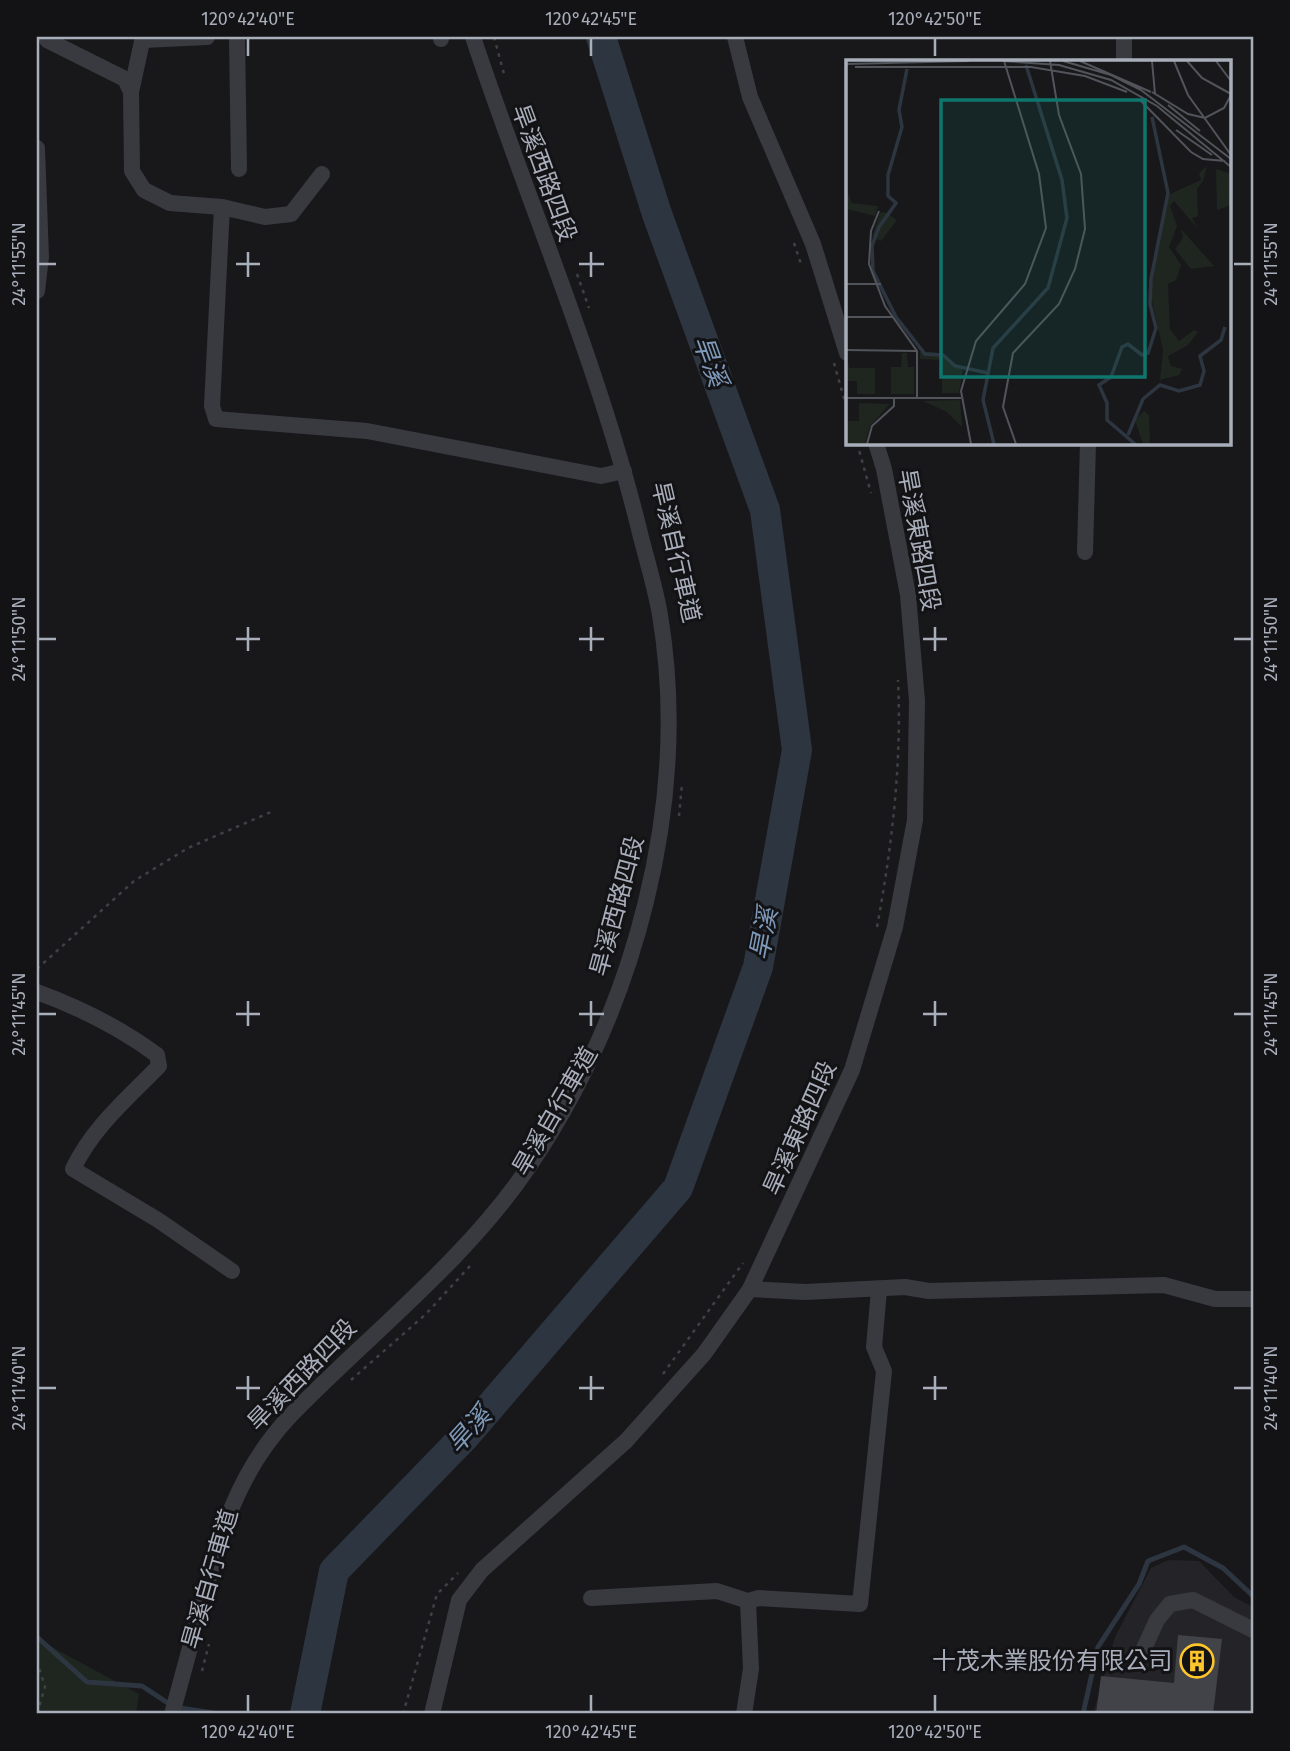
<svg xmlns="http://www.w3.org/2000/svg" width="1290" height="1751" viewBox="0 0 1290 1751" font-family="'Fira Sans','Noto Sans TC',sans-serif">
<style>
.built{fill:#242428}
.green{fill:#1e261f}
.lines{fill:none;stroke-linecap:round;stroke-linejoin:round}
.stream{stroke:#2d3640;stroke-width:5}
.river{stroke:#2d3640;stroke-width:30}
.building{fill:#424348}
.path{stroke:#3f4147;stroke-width:2.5;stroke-dasharray:3.5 5;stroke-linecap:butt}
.minor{stroke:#393a40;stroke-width:16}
.ticks{fill:none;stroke:#a9aebb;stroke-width:2.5}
.labels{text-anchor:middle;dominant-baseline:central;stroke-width:6;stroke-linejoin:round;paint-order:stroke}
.street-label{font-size:24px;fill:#a9aebb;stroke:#131316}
.poi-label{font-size:24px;fill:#a9aebb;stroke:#131316;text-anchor:end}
.water-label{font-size:26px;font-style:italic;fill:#7e99b9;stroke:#131316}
.inset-river{fill:none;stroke:#2d3640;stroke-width:3.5}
.inset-road{fill:none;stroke:#52545b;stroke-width:2}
.view{fill:#0f766e;fill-opacity:0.15;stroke:#0f766e;stroke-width:3.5}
.inset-edge{fill:none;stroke:#a9aebb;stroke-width:3.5}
.neatline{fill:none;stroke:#a9aebb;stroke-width:2.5}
.ticks-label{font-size:18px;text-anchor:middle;fill:#a9aebb}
</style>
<rect width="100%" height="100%" fill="#18181b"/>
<path class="built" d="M1168 1560 1199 1561 1234 1597 1253 1607V1714H1093L1115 1637 1151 1568Z"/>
<path class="green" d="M37 1639 139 1694 136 1714H37Z"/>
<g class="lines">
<g class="stream">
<path d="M37 1637 87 1682 142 1686 174 1707 219 1714"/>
<path d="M1083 1714 1098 1647 1139 1584 1148 1561 1184 1547 1223 1568 1253 1596"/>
</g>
<path class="river" d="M305 1714 334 1571 465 1436 678 1188 758 967 797 750 765 510 657 214 601 37"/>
</g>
<path class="building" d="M1178 1635 1222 1639 1213 1714H1096L1101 1676 1174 1683Z"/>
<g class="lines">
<g class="path">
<path d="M494 37 504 74"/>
<path d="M794 243 802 267"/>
<path d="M577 274 589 308"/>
<path d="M834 363 847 409"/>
<path d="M857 443 871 493"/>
<path d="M679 816 682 784"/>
<path d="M877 927C892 846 902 762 898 680"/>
<path d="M37 969 134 881 188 848 271 812"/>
<path d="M663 1374 743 1263"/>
<path d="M351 1380 426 1314 470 1266"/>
<path d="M37 1661 45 1687 37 1714"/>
<path d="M202 1671 209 1644"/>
<path d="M403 1714 437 1594 458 1573"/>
</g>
<g class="minor">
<path d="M48 37 47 40 125 79 131 92 132 171 144 190 170 203 222 207 212 406 216 419 367 431 601 476 624 471"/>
<path d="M237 37 239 169"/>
<path d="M441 37V39"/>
<path d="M735 37 750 97 813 244 847 353"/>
<path d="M143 40 207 37"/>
<path d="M1124 61V37"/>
<path d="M131 92 143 37"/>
<path d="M37 148 41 257 37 291"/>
<path d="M222 207 265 217 291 214 322 174"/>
<path d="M1085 552 1088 443"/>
<path d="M37 992C81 1008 119 1027 157 1055L159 1066C127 1099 93 1127 73 1169L158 1220 232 1271"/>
<path d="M750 1289 805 1292 905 1287 929 1291 1164 1285 1215 1299H1253"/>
<path d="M591 1598 717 1591 748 1601 759 1598 860 1604 884 1371 874 1347 879 1290"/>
<path d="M1141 1655 1157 1620 1170 1604 1193 1600 1253 1630"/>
<path d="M172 1714C181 1680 191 1645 200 1611 220 1535 236 1473 291 1415 371 1333 466 1260 530 1165 635 1009 691 802 660 615 655 585 645 555 638 525 596 358 527 200 473 37"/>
<path d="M432 1714 459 1600 482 1570 626 1441 704 1354 750 1289 852 1070 895 927 915 820 917 701 908 595 884 469 876 443"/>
<path d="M744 1714 751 1669 748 1601"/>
</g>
</g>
<path class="ticks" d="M248 38V56M591 38V56M935 38V56M248 252V277M591 252V277M38 264H56M236 264H260M579 264H604M1234 264H1252M248 627V651M591 627V651M935 627V651M38 639H56M236 639H260M579 639H604M923 639H947M1234 639H1252M248 1001V1026M591 1001V1026M935 1001V1026M38 1014H56M236 1014H260M579 1014H604M923 1014H947M1234 1014H1252M248 1376V1400M591 1376V1400M935 1376V1400M38 1388H56M236 1388H260M579 1388H604M923 1388H947M1234 1388H1252M248 1695V1712M591 1695V1712M935 1695V1712"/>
<defs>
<symbol id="building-ring" viewBox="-11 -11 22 22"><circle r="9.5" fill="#131316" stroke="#ffc62c" stroke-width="1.5"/><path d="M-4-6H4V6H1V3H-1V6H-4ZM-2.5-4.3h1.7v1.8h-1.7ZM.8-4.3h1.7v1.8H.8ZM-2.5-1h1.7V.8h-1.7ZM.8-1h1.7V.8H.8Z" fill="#ffc62c"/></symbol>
</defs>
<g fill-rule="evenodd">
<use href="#building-ring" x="1178" y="1642" width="38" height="38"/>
</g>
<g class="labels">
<g class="street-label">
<text transform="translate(544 173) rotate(70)">旱溪西路四段</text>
<text transform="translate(919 540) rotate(80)">旱溪東路四段</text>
<text transform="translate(676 552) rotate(77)">旱溪自行車道</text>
<text transform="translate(617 906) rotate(-75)">旱溪西路四段</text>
<text transform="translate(555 1111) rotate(-60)">旱溪自行車道</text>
<text transform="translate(800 1128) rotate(-66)">旱溪東路四段</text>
<text transform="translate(302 1375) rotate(-46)">旱溪西路四段</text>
<text transform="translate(210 1579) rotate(-74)">旱溪自行車道</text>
</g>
<g class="poi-label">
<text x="1172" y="1661">十茂木業股份有限公司</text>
</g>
<g class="water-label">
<text transform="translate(710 361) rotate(70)">旱溪</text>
<text transform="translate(764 934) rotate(-79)">旱溪</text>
<text transform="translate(469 1430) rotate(-48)">旱溪</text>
</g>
</g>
<g transform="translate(846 60)">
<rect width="385" height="385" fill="#18181b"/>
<path d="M361 106 357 121 351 129 352 156 346 158 352 169 328 141 324 146 331 166 323 187 335 205 330 220 322 224 324 269 333 281 348 270 352 272 342 285 322 296 325 306 336 309 333 315 314 320 317 290 306 241V217L320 142 324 134 355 120 353 113ZM370 109 385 114V145L371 150ZM0 129 6 143 32 146 29 156 0 149ZM39 152 51 160 35 181 26 177 34 153ZM335 169 368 206 345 209 329 189 337 178ZM74 292H87L117 308 113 333H96V300L74 299ZM0 293 3 308H29V334H11V321H2L0 334ZM56 293H61L62 307H68V334H45V307H55ZM114 340 116 367 101 352 77 341ZM0 343 2 361H13V343L44 344 24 366 19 384H0ZM298 351 303 355 304 384H297L289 360Z" fill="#1e261f"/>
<path class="inset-river" d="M61 9 53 50 56 67 42 115V136L50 143 33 167 26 186 27 211 50 257 79 294 97 295 109 306 142 313M282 375 297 339 314 325 333 331 354 325 358 311 354 296 375 280 379 267M148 384 137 340 147 288 202 228 221 158 216 120 180 5M289 384 261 360V343L253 325 265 317 276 287 282 284 296 295 302 293 310 268 304 244 305 219 322 133 306 57"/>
<path class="inset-road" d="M157 1 213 5 265 20 311 46 385 107M217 1 265 15 295 30 385 99M234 1 305 32M306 1 309 34M328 1 342 35 385 95M341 1 356 18 385 34M370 1 385 21M0 4 123 1M9 7H185L239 16 281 32M306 32 342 54 359 58 378 48 385 35M295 41 345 92 357 99 379 101M322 45 354 71M330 70 366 95M33 151 25 171 23 204 39 246 71 291V338M0 224H35M0 257H46M0 290 71 291M0 338H115M21 384 26 366 48 346V338M125 384 115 331 130 281 179 224 200 168 193 114 158 1M170 384 157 347 167 293 213 244 229 209 239 169 235 114 213 55 204 1"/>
<path class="view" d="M95 40H299V317H95Z"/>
<rect width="385" height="385" class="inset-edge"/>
</g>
<rect width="1290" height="1751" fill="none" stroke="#131316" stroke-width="77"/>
<rect x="38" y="38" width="1214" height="1674" class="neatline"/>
<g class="ticks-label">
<text x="248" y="25">120°42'40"E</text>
<text x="591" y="25">120°42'45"E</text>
<text x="935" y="25">120°42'50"E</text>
<text transform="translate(19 264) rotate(-90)" y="6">24°11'55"N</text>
<text transform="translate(1271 264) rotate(-90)" y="6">24°11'55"N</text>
<text transform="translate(19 639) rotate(-90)" y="6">24°11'50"N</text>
<text transform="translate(1271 639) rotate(-90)" y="6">24°11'50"N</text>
<text transform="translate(19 1014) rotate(-90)" y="6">24°11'45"N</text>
<text transform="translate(1271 1014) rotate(-90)" y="6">24°11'45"N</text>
<text transform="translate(19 1388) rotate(-90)" y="6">24°11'40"N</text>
<text transform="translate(1271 1388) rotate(-90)" y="6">24°11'40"N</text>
<text x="248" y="1738">120°42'40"E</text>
<text x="591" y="1738">120°42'45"E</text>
<text x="935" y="1738">120°42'50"E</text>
</g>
</svg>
